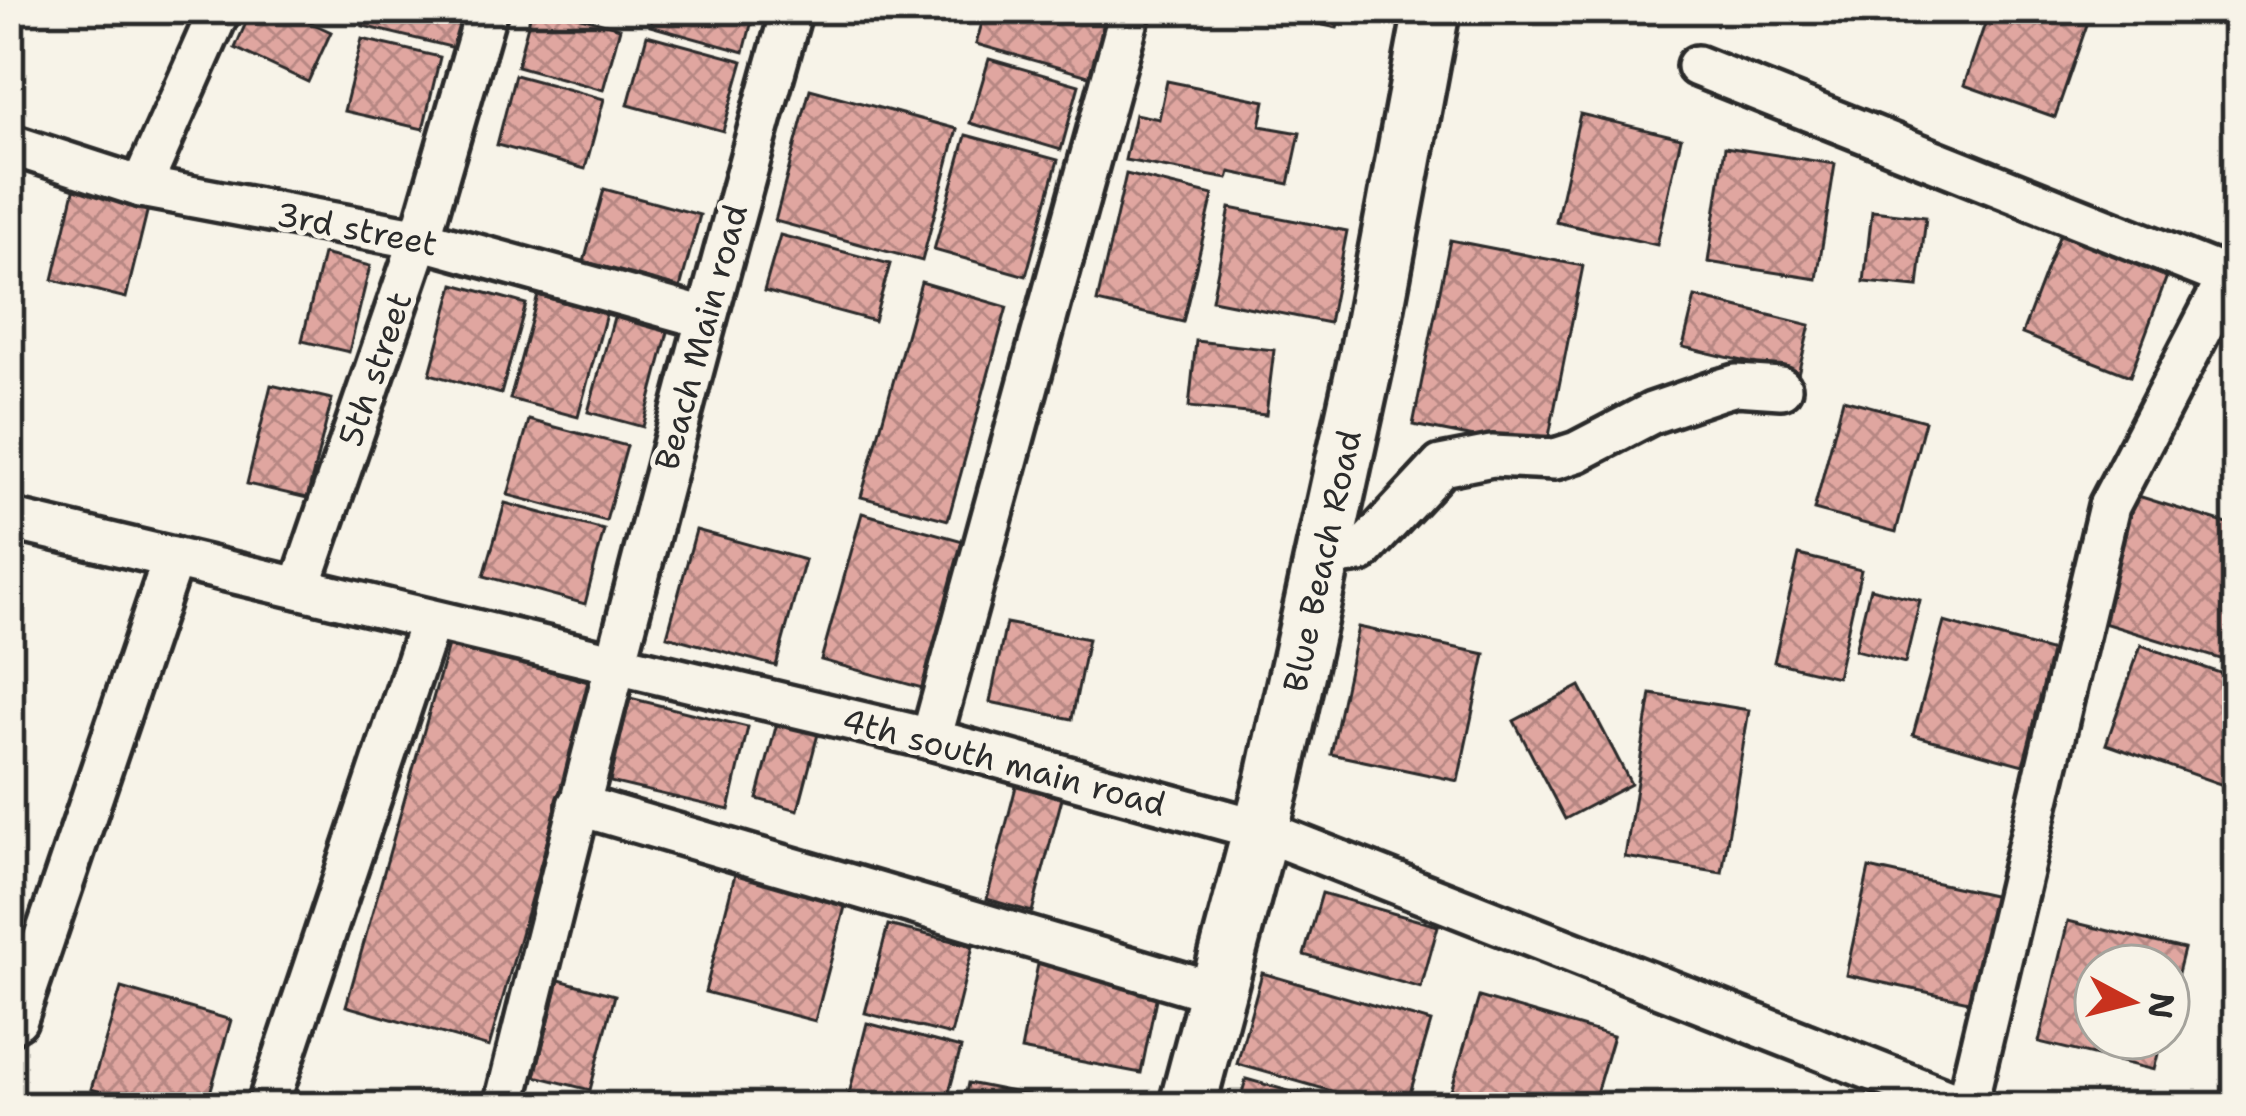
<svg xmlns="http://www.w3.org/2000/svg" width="2246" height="1116" viewBox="0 0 2246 1116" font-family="'Shantell Sans',sans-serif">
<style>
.building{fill:url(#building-cross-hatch);stroke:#2b2b2b;stroke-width:3}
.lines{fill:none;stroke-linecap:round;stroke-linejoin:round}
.street-casing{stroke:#2b2b2b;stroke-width:48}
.secondary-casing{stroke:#2b2b2b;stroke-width:63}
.street{stroke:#f7f3e8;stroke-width:39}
.secondary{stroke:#f7f3e8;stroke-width:54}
.labels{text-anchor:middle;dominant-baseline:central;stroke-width:10;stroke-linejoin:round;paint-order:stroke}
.street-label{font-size:33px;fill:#2b2b2b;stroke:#f7f3e8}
</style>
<defs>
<pattern id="building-cross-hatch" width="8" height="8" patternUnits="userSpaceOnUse" patternTransform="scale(3)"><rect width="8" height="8" fill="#e0a6a0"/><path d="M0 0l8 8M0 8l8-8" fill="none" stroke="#b68783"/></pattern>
</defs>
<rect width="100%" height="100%" fill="#f7f3e8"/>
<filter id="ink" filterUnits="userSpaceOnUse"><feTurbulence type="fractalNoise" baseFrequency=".00833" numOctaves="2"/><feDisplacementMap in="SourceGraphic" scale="24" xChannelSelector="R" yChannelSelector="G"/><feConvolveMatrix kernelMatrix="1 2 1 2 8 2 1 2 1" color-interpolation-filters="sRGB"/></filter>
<g filter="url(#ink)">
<g class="building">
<path d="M252 9H281L331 32 308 82 235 48Z"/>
<path d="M367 9H464L455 48 363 26Z"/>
<path d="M532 9H552L620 28 603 90 517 66Z"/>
<path d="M655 9H755L744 52 650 26Z"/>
<path d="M986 9H1098L1125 17 1106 81 976 44Z"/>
<path d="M1248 9H1340L1337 28Z"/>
<path d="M1990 9H2070L2090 16 2055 117 1964 85Z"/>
<path d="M647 35 743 61 723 131 628 105Z"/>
<path d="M362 39 440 57 423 129 344 111Z"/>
<path d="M989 59 1079 85 1061 150 970 123Z"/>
<path d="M515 75 604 99 585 169 497 145Z"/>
<path d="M1167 81 1265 101 1260 126 1300 133 1289 184 1230 172 1228 179 1125 160 1135 114 1159 119Z"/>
<path d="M810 89 957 129 922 261 775 221Z"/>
<path d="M1580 114 1681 138 1657 245 1556 222Z"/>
<path d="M966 135 1058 160 1026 276 934 250Z"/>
<path d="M1725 147 1835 164 1817 279 1708 262Z"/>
<path d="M1126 174 1213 195 1183 322 1097 302Z"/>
<path d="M75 186 149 204 126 298 53 280Z"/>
<path d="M604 189 700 215 680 288 584 262Z"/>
<path d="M1230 208 1347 231 1329 323 1212 300Z"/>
<path d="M1872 211 1926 217 1918 287 1864 282Z"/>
<path d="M2060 234 2167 276 2130 376 2022 334Z"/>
<path d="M780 235 890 264 874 321 764 291Z"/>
<path d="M1450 240 1583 266 1546 451 1413 425Z"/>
<path d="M323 254 370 266 349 352 302 341Z"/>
<path d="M921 282 1007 307 948 520 861 497Z"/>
<path d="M454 284 526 304 501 394 430 374Z"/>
<path d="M538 295 606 314 578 417 510 399Z"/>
<path d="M1695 297 1810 325 1798 374 1683 347Z"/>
<path d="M614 317 668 332 643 427 588 412Z"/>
<path d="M1196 341 1274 350 1266 415 1189 407Z"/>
<path d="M271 385 332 399 307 498 247 484Z"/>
<path d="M1843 399 1925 421 1896 532 1814 510Z"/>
<path d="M529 420 627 446 606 521 508 495Z"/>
<path d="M2135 495 2237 527V664L2097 621Z"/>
<path d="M505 503 604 530 585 604 484 576Z"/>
<path d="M862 513 963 541 922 688 821 660Z"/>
<path d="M696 530 805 560 776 666 667 636Z"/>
<path d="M1799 555 1861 570 1837 677 1774 662Z"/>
<path d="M1870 588 1920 600 1905 663 1855 650Z"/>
<path d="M1944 622 2053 652 2023 765 1913 735Z"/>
<path d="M1006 623 1088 639 1072 719 990 702Z"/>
<path d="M1358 627 1485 654 1458 781 1331 754Z"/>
<path d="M449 642 592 683 489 1047 346 1006Z"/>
<path d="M2141 645 2237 679V790L2106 744Z"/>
<path d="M1580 686 1631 784 1565 819 1514 721Z"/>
<path d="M1651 694 1749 710 1722 873 1625 857Z"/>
<path d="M630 698 748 727 729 810 610 782Z"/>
<path d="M777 723 818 734 798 810 757 799Z"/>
<path d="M1020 771 1066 783 1032 912 987 899Z"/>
<path d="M1869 868 2006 898 1983 1004 1846 975Z"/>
<path d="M735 874 846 903 815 1021 705 992Z"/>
<path d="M1322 893 1438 926 1421 988 1304 955Z"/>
<path d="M2068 921 2184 949 2168 1012V966H2096V1038H2162L2154 1070 2039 1042Z"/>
<path d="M888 925 973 946 951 1035 865 1013Z"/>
<path d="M1039 959 1159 984 1141 1073 1021 1050Z"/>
<path d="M1262 973 1431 1022 1406 1107H1387L1237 1064Z"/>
<path d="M559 980 615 995 590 1090 535 1076Z"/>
<path d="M121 988 231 1020 206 1107H151L91 1089Z"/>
<path d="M1479 997 1613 1036 1592 1107H1494L1450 1094Z"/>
<path d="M867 1023 961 1048 945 1107H879L848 1098Z"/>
<path d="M1246 1079 1345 1107H1238Z"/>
<path d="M968 1083 1038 1097 1036 1107H963Z"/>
</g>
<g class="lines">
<defs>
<g id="street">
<path d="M1697 66 2227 277"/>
<path d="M9 144 141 187 420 239 705 318"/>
<path d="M141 187 220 9"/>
<path d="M9 519 931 739 1261 830 1966 1107"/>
<path d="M1323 557 1361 552 1441 466 1492 456 1555 459 1577 452 1652 413 1719 390 1736 385 1781 388"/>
<path d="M300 588 420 239 487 9"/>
<path d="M931 739 1131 9"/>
<path d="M578 805 1218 993"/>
<path d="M9 1024 17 1019 173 558"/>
<path d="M267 1107 430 621"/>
<path d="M504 1107C595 739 689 373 792 9"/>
<path d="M1966 1107 2109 506 2237 260"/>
</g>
<path id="secondary" d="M1187 1107 1273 783 1367 356 1432 9"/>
</defs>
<use href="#street" class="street-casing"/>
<use href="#secondary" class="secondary-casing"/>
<use href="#street" class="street"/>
<use href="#secondary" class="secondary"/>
</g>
</g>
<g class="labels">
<g class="street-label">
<text transform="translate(357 229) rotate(11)">3rd street</text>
<text transform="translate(701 337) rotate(-75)">Beach Main road</text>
<text transform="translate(375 369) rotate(-71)">5th street</text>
<text transform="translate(1322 561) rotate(-78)">Blue Beach Road</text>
<text transform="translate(1004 762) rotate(15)">4th south main road</text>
</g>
</g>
<rect width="2246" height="1116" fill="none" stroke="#f7f3e8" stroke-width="48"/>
<rect x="24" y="24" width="2198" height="1068" fill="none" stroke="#2b2b2b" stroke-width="4.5" filter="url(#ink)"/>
<g transform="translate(2132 1002) rotate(97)"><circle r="57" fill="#f7f3e8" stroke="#a5a39c" stroke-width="3"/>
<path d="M0-9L21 45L0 30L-21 45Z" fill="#c8321e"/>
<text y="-18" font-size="33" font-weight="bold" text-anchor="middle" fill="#2b2b2b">N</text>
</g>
</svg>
